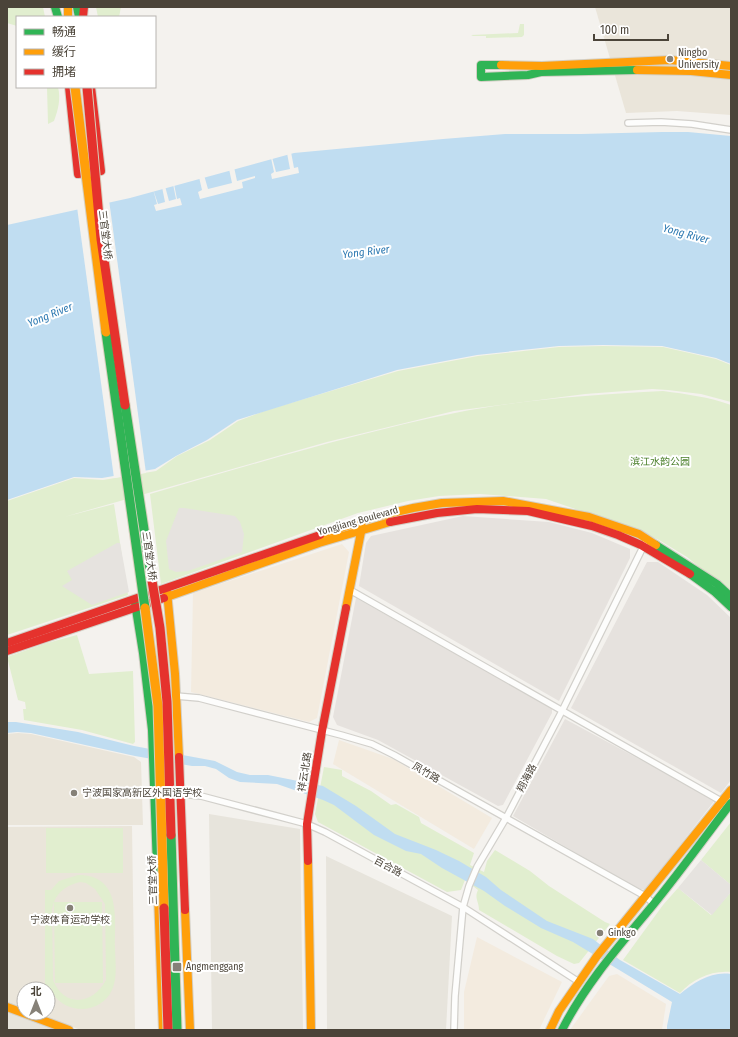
<svg xmlns="http://www.w3.org/2000/svg" width="738" height="1037" viewBox="0 0 738 1037" font-family="'Fira Sans Condensed','Noto Sans SC',sans-serif">
<style>
.residential{fill:#e7e4dc}
.commercial{fill:#f3ebdf}
.industrial{fill:#e6e2de}
.education{fill:#eae5da}
.green{fill:#e1eecf;fill-rule:evenodd}
.parking{fill:#e6e3df}
.water{fill:#c0ddf1}
.pier{fill:#f4f2ee}
.lines{fill:none;stroke-linecap:round;stroke-linejoin:round}
.street-casing{stroke:#d2d0cb;stroke-width:8}
.fast-casing{stroke:#d3cfc5;stroke-width:10}
.slow-casing{stroke:#d3cfc5;stroke-width:10}
.jam-casing{stroke:#d3cfc5;stroke-width:10}
.street{stroke:#fdfdfc;stroke-width:5.5}
.fast{stroke:#30b455;stroke-width:8}
.slow{stroke:#ff9f0a;stroke-width:8}
.jam{stroke:#e5322d;stroke-width:8}
.fast-bridge-casing{stroke:#d6cebb;stroke-width:11;stroke-linecap:butt}
.slow-bridge-casing{stroke:#d6cebb;stroke-width:11;stroke-linecap:butt}
.jam-bridge-casing{stroke:#d6cebb;stroke-width:11;stroke-linecap:butt}
.fast-bridge{stroke:#30b455;stroke-width:9}
.slow-bridge{stroke:#ff9f0a;stroke-width:9}
.jam-bridge{stroke:#e5322d;stroke-width:9}
.poi-dot{fill:#868178;stroke:#fff;stroke-width:1.5}
.labels{text-anchor:middle;dominant-baseline:central;stroke-width:4;stroke-linejoin:round;paint-order:stroke}
.poi-label{font-size:10px;fill:#4b4439;stroke:#fff;text-anchor:start}
.street-label{font-size:10px;fill:#4b4439;stroke:#fff}
.park-label{font-size:10px;fill:#4a7f2a;stroke:#fff}
.water-label{font-size:11px;font-style:italic;fill:#2e7ab2;stroke:#fff}
</style>
<rect width="100%" height="100%" fill="#f4f2ee"/>
<g class="residential">
<path d="M209 814 300 829 303 1030H212Z"/>
<path d="M326 856 452 916 446 1030H327Z"/>
<path d="M7 1012 59 1030H7Z"/>
</g>
<g class="commercial">
<path d="M342 544 349 552 317 718 309 722 191 692 193 593Z"/>
<path d="M339 740 393 759 492 818 474 849 333 764Z"/>
<path d="M477 937 562 982 539 1030H464V992Z"/>
<path d="M617 974 666 1004 662 1030H570L609 976Z"/>
</g>
<g class="industrial">
<path d="M463 516 549 522 592 533 630 549V558L559 701 359 586 366 543 371 536Z"/>
<path d="M647 562H658L707 595 731 618V780L721 793 571 708Z"/>
<path d="M356 598 552 708V713L503 805 498 806 378 740 337 725 333 717Z"/>
<path d="M565 719 715 800 645 890 636 888 513 816Z"/>
</g>
<g class="education">
<path d="M595 7H731V115L677 111 626 113Z"/>
<path d="M18 733 31 734 134 757 141 762 143 825H7V734Z"/>
<path d="M132 826 135 1030H81L35 1013H48V989H24V1009L7 1003V827Z"/>
</g>
<g class="green">
<path d="M7 7H43L45 17H17V26L7 23Z"/>
<path d="M96 7H121L119 17H98Z"/>
<path d="M520 24H524V35L522 37 486 38V36H473L471 35 518 33Z"/>
<path d="M47 87H58C61 99 58 110 54 121L48 124Z"/>
<path d="M603 346 663 347 716 359 731 365V402L701 394 668 390 652 389 585 394 454 411 327 442 64 517 114 504 128 595 7 635V501L74 478 103 480 156 471 177 456 210 440 238 421 267 410 398 371 478 356 559 347Z"/>
<path d="M663 391C686 394 709 397 731 405V593L687 557 659 540 634 529 546 499 480 494 439 496 408 501 358 513 161 584 150 494C251 465 352 434 455 413 523 399 593 395 663 391Z"/>
<path d="M77 635 89 674 133 671 135 742 133 744 82 730 24 720 23 709H26L25 702 18 700 7 657 47 643Z"/>
<path d="M324 767 342 770V776L371 791 391 805 396 804 419 817 421 823 474 853 470 865 484 872 487 861 495 850 530 871 549 886 605 922 610 924 579 963 574 964 557 956 479 910C479 902 474 898 478 890L465 880 461 890 447 892 318 822 315 814Z"/>
<path d="M731 822V885L701 860Z"/>
<rect x="46" y="828" width="77" height="45"/>
<path d="M78 875C121 875 115 917 115 947 115 960 118 977 112 990 101 1014 67 1015 53 994H48V989H45V890H51L59 881ZM80 882 86 883 95 889 105 904 106 980C93 1005 64 1008 53 980L52 909 54 902 55 983H103L102 902H54C59 890 68 885 80 882Z"/>
<path d="M678 888 711 915 731 892V972C711 970 693 979 680 993L623 960 663 905Z"/>
</g>
<g class="parking">
<path d="M179 508H184L235 516 240 522 244 534 242 552 188 571 176 572 169 569 166 541Z"/>
<path d="M117 543H120L129 592 92 605 62 586 72 580 67 571Z"/>
<path d="M701 860 731 885V892L712 915 678 888Z"/>
</g>
<g class="water">
<path d="M662 132H688L731 136V364L716 358 662 346 603 345 559 346 477 355 397 370 237 420 207 440 176 456 155 469 102 478 74 477 7 500V225L130 198 294 153 443 139 505 134H581Z"/>
<path d="M7 722H16L78 732 134 746 215 761 237 772 250 775H268L323 786 356 806 395 834 436 850 459 861 486 877 501 890 547 921 593 939 620 960 680 994C695 982 711 971 731 974V1030H667V1026L672 1002 573 942 541 928 505 906 484 891 442 868 421 854 406 851 374 835 334 805 323 800 277 784 240 782 229 778 216 769 205 766H192L135 756 31 733 17 732 7 733Z"/>
</g>
<g class="pier">
<path d="M291 152 294 168 298 167 299 173 272 179 271 174 274 172 271 158 272 157 276 172 290 169 287 153Z"/>
<path d="M234 167 237 181 255 176V178L242 182 243 188 200 199 198 192 202 190 199 177 204 175 208 189 232 183 229 169Z"/>
<path d="M173 184H174L177 199 180 198 182 205 156 211 154 205 157 204 153 189 158 204 165 202 162 187 165 186 169 201 176 199Z"/>
<path d="M109 200 146 473 114 478 77 207Z"/>
</g>
<g class="lines">
<defs>
<g id="street">
<path d="M628 123 661 122 692 124 731 130"/>
<path d="M350 590 721 801"/>
<path d="M176 696 199 698 341 735 372 744 394 755 645 896 654 904"/>
<path d="M180 794 201 796 307 824 325 832 463 907 579 982"/>
<path d="M454 1030 455 996 463 907 469 886 477 867 506 818 562 711 645 543"/>
</g>
<g id="fast">
<path d="M55 7 58 17"/>
<path d="M77 7 79 17"/>
<path d="M501 65H481V77L528 75 541 72 637 70"/>
<path d="M656 545 717 584 731 597"/>
<path d="M690 574 715 592 731 607"/>
<path d="M135 603 143 653 152 730 158 895"/>
<path d="M562 1030C586 983 620 945 653 905 680 872 705 837 731 803"/>
</g>
<g id="slow">
<path d="M68 7V17"/>
<path d="M501 65 542 66 670 60 731 66"/>
<path d="M637 70 691 71 731 75"/>
<path d="M320 535 374 517 413 508 442 503 503 501 589 517 639 534 656 545"/>
<path d="M167 592 175 674 179 757"/>
<path d="M164 598 319 543 390 522"/>
<path d="M346 608 362 527"/>
<path d="M308 861 311 1030"/>
<path d="M158 895 163 1030"/>
<path d="M185 910 190 1030"/>
<path d="M7 1007 69 1030"/>
<path d="M550 1030 559 1011 597 956 731 790"/>
</g>
<g id="jam">
<path d="M83 17 84 7"/>
<path d="M69 87 78 174 101 171 91 87"/>
<path d="M390 522 437 513 477 509 528 511 592 526 618 535 641 545 690 574"/>
<path d="M7 643 320 535"/>
<path d="M7 651 164 598"/>
<path d="M179 757 185 910"/>
<path d="M308 861 307 824 322 731 346 608"/>
</g>
</defs>
<use href="#street" class="street-casing"/>
<use href="#fast" class="fast-casing"/>
<use href="#slow" class="slow-casing"/>
<use href="#jam" class="jam-casing"/>
<use href="#street" class="street"/>
<use href="#fast" class="fast"/>
<use href="#slow" class="slow"/>
<use href="#jam" class="jam"/>
<defs>
<g id="fast-bridge">
<path d="M106 332 145 608"/>
<path d="M125 405 151 575"/>
<path d="M171 835 177 1030"/>
</g>
<g id="slow-bridge">
<path d="M75 87 106 332"/>
<path d="M145 608 158 706 164 908"/>
</g>
<g id="jam-bridge">
<path d="M87 87 101 239 125 405"/>
<path d="M151 575 160 628 167 702 171 835"/>
<path d="M164 908 168 1030"/>
</g>
</defs>
<use href="#fast-bridge" class="fast-bridge-casing"/>
<use href="#slow-bridge" class="slow-bridge-casing"/>
<use href="#jam-bridge" class="jam-bridge-casing"/>
<use href="#fast-bridge" class="fast-bridge"/>
<use href="#slow-bridge" class="slow-bridge"/>
<use href="#jam-bridge" class="jam-bridge"/>
</g>
<g class="poi-dot">
<circle cx="670" cy="59" r="4"/>
<circle cx="74" cy="793" r="4"/>
<circle cx="70" cy="908" r="4"/>
<circle cx="600" cy="933" r="4"/>
<rect x="172" y="962" width="10" height="10" rx="2"/>
</g>
<g class="labels">
<g class="poi-label">
<text x="678" y="53">Ningbo<tspan x="678" dy="12">University</tspan></text>
<text x="82" y="793">宁波国家高新区外国语学校</text>
<text x="70" y="920" text-anchor="middle">宁波体育运动学校</text>
<text x="608" y="933">Ginkgo</text>
<text x="186" y="967">Angmenggang</text>
</g>
<g class="street-label">
<text transform="translate(105 235) rotate(83)">三官堂大桥</text>
<text transform="translate(358 521) rotate(-16)">Yongjiang Boulevard</text>
<text transform="translate(149 556) rotate(82)">三官堂大桥</text>
<text transform="translate(305 772) rotate(-81)">祥云北路</text>
<text transform="translate(426 773) rotate(30)">凤竹路</text>
<text transform="translate(527 778) rotate(-62)">翔海路</text>
<text transform="translate(388 867) rotate(28)">百合路</text>
<text transform="translate(153 880) rotate(-92)">三官堂大桥</text>
</g>
<g class="park-label">
<text x="660" y="462">滨江水韵公园</text>
</g>
<g class="water-label">
<text transform="translate(686 234) rotate(15)">Yong River</text>
<text transform="translate(366 252) rotate(-7)">Yong River</text>
<text transform="translate(50 315) rotate(-22)">Yong River</text>
</g>
</g>
<rect width="738" height="1037" fill="none" stroke="#4b4439" stroke-width="16"/>
<rect x="16" y="16" width="140" height="72" fill="#ffffff" stroke="#b7b4b0"/>
<rect x="24" y="29" width="20" height="6" fill="#30b455" stroke="#b7b4b0"/>
<text x="52" y="36" font-size="12" fill="#4b4439">畅通</text>
<rect x="24" y="49" width="20" height="6" fill="#ff9f0a" stroke="#b7b4b0"/>
<text x="52" y="56" font-size="12" fill="#4b4439">缓行</text>
<rect x="24" y="69" width="20" height="6" fill="#e5322d" stroke="#b7b4b0"/>
<text x="52" y="76" font-size="12" fill="#4b4439">拥堵</text>
<g transform="translate(36 1001)"><circle r="19" fill="#ffffff" stroke="#b7b4b0"/>
<path d="M0-3L7 15L0 10L-7 15Z" fill="#868178"/>
<text y="-6" font-size="11" font-weight="bold" text-anchor="middle" fill="#4b4439">北</text>
</g>
<path d="M594 34v6h74v-6" fill="none" stroke="#4b4439" stroke-width="2"/>
<text x="600" y="34" font-size="12" fill="#4b4439" stroke="#ffffff" stroke-width="3" paint-order="stroke">100 m</text>
</svg>
